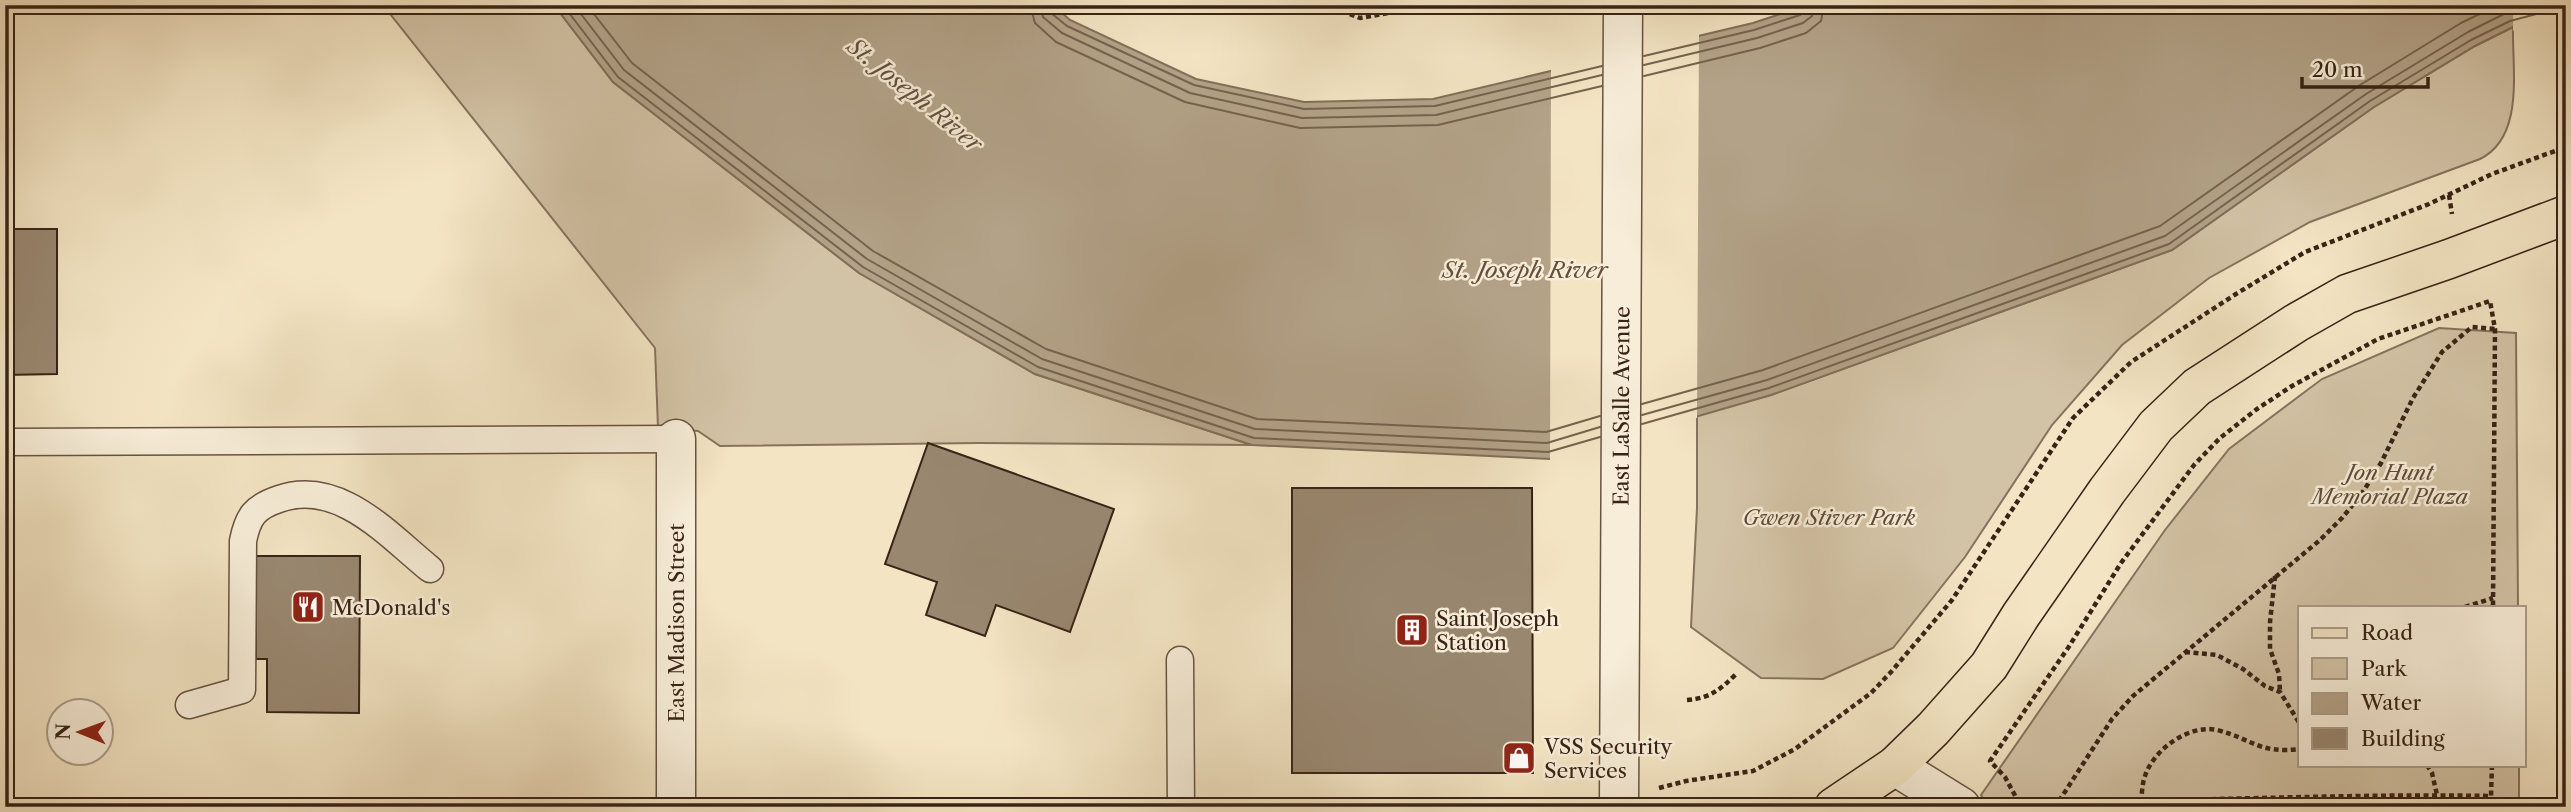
<svg xmlns="http://www.w3.org/2000/svg" width="2571" height="812" viewBox="0 0 2571 812" font-family="'Libre Caslon Text',serif">
<style>
.green{fill:#d3c3a6;stroke:#86735e;stroke-width:2}
.water{fill:#b3a288;stroke:#826f5a;stroke-width:2}
.pier{fill:#f3e4c3}
.lines{fill:none;stroke-linecap:round;stroke-linejoin:round}
.shore{stroke:#76624f;stroke-width:2}
.building{fill:#998770;stroke:#382316;stroke-width:2}
.service-casing{stroke:#675341;stroke-width:29}
.minor-casing{stroke:#675341;stroke-width:41}
.tertiary-casing{stroke:#675341;stroke-width:41}
.primary-casing{stroke:#382316;stroke-width:41}
.path{stroke:#382316;stroke-width:4.5;stroke-dasharray:5 3.5;stroke-linecap:butt}
.service{stroke:#f7edd8;stroke-width:26}
.minor{stroke:#f7edd8;stroke-width:38}
.tertiary{stroke:#f7edd8;stroke-width:38}
.primary{stroke:#f3e4c3;stroke-width:38}
.labels{text-anchor:middle;dominant-baseline:central;stroke-width:5;stroke-linejoin:round;paint-order:stroke}
.street-label{font-size:21px;fill:#382316;stroke:#f7edd8}
.park-label{font-size:21px;font-style:italic;fill:#5f4b3a;stroke:#f7edd8}
.poi-label{font-size:21px;fill:#382316;stroke:#f7edd8;text-anchor:start}
.water-label{font-size:23px;font-style:italic;fill:#634f3e;stroke:#f7edd8}
</style>
<rect width="100%" height="100%" fill="#f3e4c3"/>
<filter id="stains"><feTurbulence type="fractalNoise" baseFrequency=".00286" numOctaves="4"/><feColorMatrix values="0 0 0 0 .2 0 0 0 0 .09 0 0 0 0 .02 0 0 0 .5 -.17"/></filter>
<radialGradient id="worn" r=".72"><stop offset=".6" stop-color="#630" stop-opacity="0"/><stop offset="1" stop-color="#630" stop-opacity=".3"/></radialGradient>
<g class="green">
<path d="M383 5H554L613 82 859 273 1035 374 1252 445 980 443 720 446 698 431 658 428 655 348Z"/>
<path d="M2513 27C2512 69 2525 137 2480 159L2310 222 2209 278 2122 345 2052 425 1965 557 1893 648 1823 679 1761 678 1691 627 1697 508V415L1771 395 2172 250 2374 107 2475 46Z"/>
<path d="M2439 328 2516 333 2518 607H2300V765H2519V807H1988L1981 795 2165 530 2229 449 2322 379Z"/>
</g>
<path class="water" d="M554 5H1053L1070 20 1196 79 1304 102 1433 99 1753 23 1808 5H2566V12L2513 27 2475 46 2374 107 2172 250 1771 395 1550 459 1252 445 1035 374 859 273 613 82Z"/>
<g class="pier">
<path d="M2513 5H2566V16L2513 31Z"/>
<path d="M1699 32 1697 418 1550 462 1551 69Z"/>
</g>
<g class="lines">
<g class="shore">
<path d="M563 5 618 77 863 267 1038 367 1254 438 1548 452 1600 437"/>
<path d="M574 5 624 70 867 259 1042 359 1255 429 1547 443 1600 427"/>
<path d="M587 5 632 63 873 251 1046 349 1257 419 1546 432 1600 416"/>
<path d="M1030 5 1035 23 1056 42 1185 102 1300 128 1438 125 1602 86"/>
<path d="M1040 5 1043 17 1062 33 1190 93 1302 118 1436 115 1602 75"/>
<path d="M1049 5 1051 13 1067 26 1194 85 1304 109 1435 106 1602 66"/>
<path d="M1644 56 1754 30 1800 15 1804 11 1805 5"/>
<path d="M1644 65 1757 38 1803 23 1812 16 1814 5"/>
<path d="M1644 76 1760 48 1806 33 1821 21 1824 5"/>
<path d="M1642 404 1763 370 2160 226 2360 85 2461 23 2498 5"/>
<path d="M1642 415 1767 380 2165 236 2366 94 2468 32 2506 13 2532 5"/>
<path d="M1642 424 1769 388 2169 244 2370 101 2471 40 2510 21 2566 6"/>
</g>
</g>
<g class="building">
<path d="M5 229H57V374L5 375Z"/>
<path d="M928 443 1114 509 1070 632 996 605 985 636 926 615 937 582 885 564Z"/>
<path d="M1292 488H1532L1533 773H1292Z"/>
<path d="M256 556H360L359 713 267 712V659H256Z"/>
</g>
<g class="lines">
<defs>
<g id="service">
<path d="M5 442 676 439"/>
<path d="M1180 660 1181 807"/>
<path d="M189 705 242 690 243 541C248 516 255 507 279 499 339 478 388 535 430 569"/>
</g>
<g id="minor">
<path d="M676 439V807"/>
<path d="M1895 766 1961 807"/>
</g>
<g id="tertiary">
<path id="s1" d="M1619 807 1623 5"/>
</g>
<path id="primary" d="M1834 807 1895 766 1933 729 1989 666 2021 615 2107 491 2156 426 2197 387 2296 323 2347 294 2449 259 2566 215"/>
</defs>
<use href="#service" class="service-casing"/>
<use href="#minor" class="minor-casing"/>
<use href="#tertiary" class="tertiary-casing"/>
<use href="#primary" class="primary-casing"/>
<g class="path">
<path d="M1326 5 1360 18 1434 5"/>
<path d="M2449 195 2452 214"/>
<path d="M2275 576 2270 622V649L2279 674 2280 691"/>
<path d="M2465 607 2493 598"/>
<path d="M2185 652 2217 655 2243 669 2265 686 2280 692 2300 724"/>
<path d="M1687 700C1711 698 1721 689 1737 673"/>
<path d="M2427 765 2432 773 2437 795"/>
<path d="M2492 765 2491 796C2334 793 2176 803 2018 801L2005 777 1990 761 2068 648 2121 563 2194 465 2220 438 2257 409 2292 386 2378 339 2490 301 2495 329 2493 607"/>
<path d="M1659 788 1686 781 1753 771 1795 749 1871 693 1891 672 1952 600 2073 418 2131 362 2236 294 2305 252 2429 204 2492 174 2566 147"/>
<path d="M2059 801 2112 719 2133 696 2320 540 2342 518 2361 495 2381 463 2413 398 2442 352 2472 327 2495 329"/>
<path d="M2141 802C2142 794 2142 784 2145 776 2154 749 2189 724 2217 730 2253 739 2258 754 2300 749"/>
</g>
<use href="#service" class="service"/>
<use href="#minor" class="minor"/>
<use href="#tertiary" class="tertiary"/>
<use href="#primary" class="primary"/>
</g>
<defs>
<symbol id="restaurant-square" viewBox="-11 -11 22 22"><rect x="-9" y="-9" width="18" height="18" rx="4" fill="#8f2418" stroke="#f7edd8"/><path d="M-5-6h1v4h1v-4h1v4h1v-4h1v5L-1.5 .5V6h-2V.5L-5-1ZM5-6V6H3V1.5H1.5Q1.5-4 5-6Z" fill="#fff"/></symbol>
<symbol id="building-square" viewBox="-11 -11 22 22"><rect x="-9" y="-9" width="18" height="18" rx="4" fill="#8f2418" stroke="#f7edd8"/><path d="M-4-6H4V6H1V3H-1V6H-4ZM-2.5-4.3h1.7v1.8h-1.7ZM.8-4.3h1.7v1.8H.8ZM-2.5-1h1.7V.8h-1.7ZM.8-1h1.7V.8H.8Z" fill="#fff"/></symbol>
<symbol id="shop-square" viewBox="-11 -11 22 22"><rect x="-9" y="-9" width="18" height="18" rx="4" fill="#8f2418" stroke="#f7edd8"/><path d="M-5-2.5h2.3a2.7 3.5 0 0 1 5.4 0H5L5.5 6h-11ZM-1.5-2.5h3a1.5 2.3 0 0 0-3 0Z" fill="#fff"/></symbol>
</defs>
<g fill-rule="evenodd">
<use href="#restaurant-square" x="289" y="588" width="38" height="38"/>
<use href="#building-square" x="1393" y="611" width="38" height="38"/>
<use href="#shop-square" x="1500" y="739" width="38" height="38"/>
</g>
<g class="labels">
<g class="street-label">
<text stroke="none"><textPath href="#s1" startOffset="401">East LaSalle Avenue</textPath></text>
<text transform="translate(676 623) rotate(-90)">East Madison Street</text>
</g>
<g class="park-label">
<text x="2390" y="472">Jon Hunt<tspan x="2390" dy="24">Memorial Plaza</tspan></text>
<text x="1829" y="517">Gwen Stiver Park</text>
</g>
<g class="poi-label">
<text x="332" y="607">McDonald's</text>
<text x="1436" y="618">Saint Joseph<tspan x="1436" dy="24">Station</tspan></text>
<text x="1544" y="746">VSS Security<tspan x="1544" dy="24">Services</tspan></text>
</g>
<g class="water-label">
<text transform="translate(915 95) rotate(39)">St. Joseph River</text>
<text x="1525" y="270">St. Joseph River</text>
</g>
</g>
<rect width="2571" height="812" fill="none" stroke="#f3e4c3" stroke-width="28"/>
<rect x="7" y="7" width="2557" height="798" fill="none" stroke="#382316" stroke-width="3.5"/>
<rect x="14" y="14" width="2543" height="784" fill="none" stroke="#382316" stroke-width="2"/>
<rect x="2298" y="606" width="228" height="161" fill="#f7edd8" stroke="#ab9c8a" stroke-width="2"/>
<rect x="2312" y="628" width="35" height="10" fill="#f3e4c3" stroke="#ab9c8a" stroke-width="2"/>
<text x="2361" y="640" font-size="21" fill="#382316">Road</text>
<rect x="2312" y="658" width="35" height="21" fill="#d3c3a6" stroke="#ab9c8a" stroke-width="2"/>
<text x="2361" y="676" font-size="21" fill="#382316">Park</text>
<rect x="2312" y="693" width="35" height="21" fill="#b3a288" stroke="#ab9c8a" stroke-width="2"/>
<text x="2361" y="710" font-size="21" fill="#382316">Water</text>
<rect x="2312" y="728" width="35" height="21" fill="#998770" stroke="#ab9c8a" stroke-width="2"/>
<text x="2361" y="746" font-size="21" fill="#382316">Building</text>
<g transform="translate(80 732) rotate(271)"><circle r="33" fill="#f7edd8" stroke="#ab9c8a" stroke-width="2"/>
<path d="M0-5L12 26L0 18L-12 26Z" fill="#8f2418"/>
<text y="-10" font-size="19" font-weight="bold" text-anchor="middle" fill="#382316">N</text>
</g>
<path d="M2302 77v10h126v-10" fill="none" stroke="#382316" stroke-width="3.5"/>
<text x="2312" y="77" font-size="21" fill="#382316" stroke="#f7edd8" stroke-width="5" paint-order="stroke">20 m</text>
<rect width="100%" height="100%" filter="url(#stains)"/>
<rect width="100%" height="100%" fill="url(#worn)"/>
</svg>
